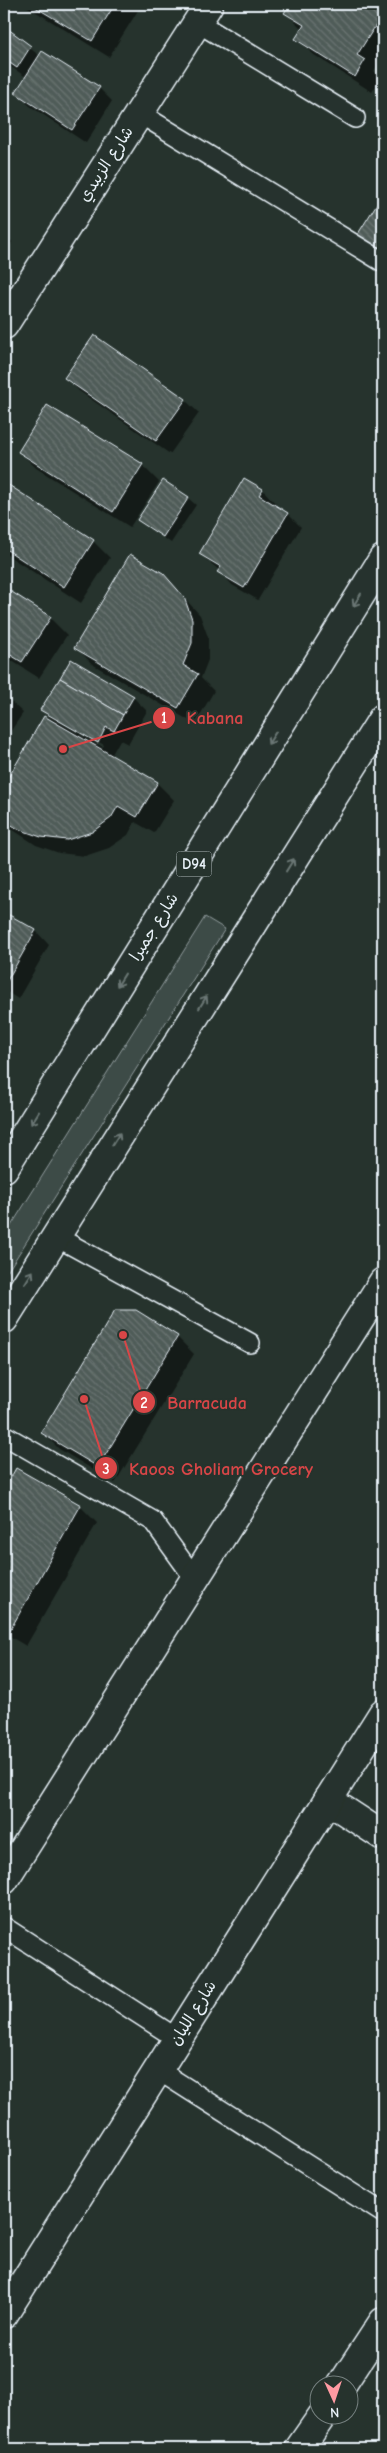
<svg xmlns="http://www.w3.org/2000/svg" width="387" height="2453" viewBox="0 0 387 2453" font-family="'Comic Neue','Playpen Sans Arabic',sans-serif">
<style>
.green{fill:#3e4b47;stroke:#939ea0}
.shadow{fill:#0007;fill-rule:evenodd}
.building{fill:url(#building-back-hatch);stroke:#e8f1f8}
.lines{fill:none;stroke-linecap:round;stroke-linejoin:round}
.service-casing{stroke:#e8f1f8;stroke-width:22}
.minor-casing{stroke:#e8f1f8;stroke-width:31}
.primary-casing{stroke:#e8f1f8;stroke-width:31}
.service{stroke:#26332d;stroke-width:19}
.minor{stroke:#26332d;stroke-width:28}
.primary{stroke:#26332d;stroke-width:28}
.oneway{stroke:#6a7674}
.labels{text-anchor:middle;dominant-baseline:central;stroke-width:4;stroke-linejoin:round;paint-order:stroke}
.shield{fill:#26332d;stroke:#aeb8bb;stroke-width:1}
.shield-label{font-size:15px;font-weight:bold;fill:#e8f1f8}
.street-label{font-size:16px;fill:#e8f1f8;stroke:#26332d}
.leader{fill:none;stroke:#d94647;stroke-width:2}
.callout-dot{fill:#d94647;stroke:#26332d;stroke-width:2}
.mark-label{font-size:15px;text-anchor:middle;font-weight:bold;fill:#fff}
.callout-label{font-size:18px;text-anchor:middle;font-weight:bold;fill:#d94647;stroke:#26332d;stroke-width:4;stroke-linejoin:round;paint-order:stroke}
</style>
<defs>
<pattern id="building-back-hatch" width="6" height="6" patternUnits="userSpaceOnUse" patternTransform="scale(1.25)"><rect width="6" height="6" fill="#505c59"/><path d="M-1 5l2 2M0 0l6 6M5-1l2 2" fill="none" stroke="#697472"/></pattern>
</defs>
<rect width="100%" height="100%" fill="#26332d"/>
<filter id="ink" filterUnits="userSpaceOnUse"><feTurbulence type="fractalNoise" baseFrequency=".02" numOctaves="2"/><feDisplacementMap in="SourceGraphic" scale="10" xChannelSelector="R" yChannelSelector="G"/><feConvolveMatrix kernelMatrix="1 2 1 2 8 2 1 2 1" color-interpolation-filters="sRGB"/></filter>
<g filter="url(#ink)">
<path class="green" d="M205 917 225 929 4 1277V1237Z"/>
<g class="shadow">
<path d="M23 4H142L109 57Z"/>
<path d="M291 4H383V56L374 71 381 78 372 92 314 55 297 39 303 30 286 13Z"/>
<path d="M4 28 40 56 99 88 112 101 86 143 30 106 16 93 26 77 4 62Z"/>
<path d="M383 196V259L357 237Z"/>
<path d="M4 233 12 242 4 255Z"/>
<path d="M94 336 185 400 199 413 170 454 79 391 66 377Z"/>
<path d="M19 451 142 465 159 482 130 527 36 468Z"/>
<path d="M244 480 263 490 276 504 274 506 288 514 301 527 258 600 232 585 220 571 200 554Z"/>
<path d="M4 484 93 541 110 558 81 603 4 553Z"/>
<path d="M188 498 196 505 171 543 139 520Z"/>
<path d="M162 574 200 615 208 637V660L201 678 214 691 195 724 92 664 76 647Z"/>
<path d="M4 589 50 618 67 635 39 678 4 656Z"/>
<path d="M4 695 23 713 4 741Z"/>
<path d="M133 697 147 711 128 744 120 740 111 756 157 783 174 800 154 833 135 822 128 835 109 848 85 856 59 853 36 845 4 824V780L6 783 54 722 42 710ZM56 718 104 745 103 747 56 720Z"/>
<path d="M4 913 36 931 49 945 18 999 4 990Z"/>
<path d="M177 1337 194 1354 115 1483 59 1449 42 1432Z"/>
<path d="M16 1470 80 1506 97 1523 26 1646 4 1633V1492Z"/>
</g>
<g class="building">
<path d="M30 4H115L92 41Z"/>
<path d="M290 4H383V14L357 55 365 60 355 77 295 39 304 25 284 13Z"/>
<path d="M4 26 31 46 17 68 4 59Z"/>
<path d="M42 51 100 87 72 130 15 93Z"/>
<path d="M383 194V255L356 237Z"/>
<path d="M94 335 186 399 156 441 64 378Z"/>
<path d="M47 405 143 464 113 512 18 452Z"/>
<path d="M244 478 263 489 259 495 288 513 244 588 217 572 221 567 199 554Z"/>
<path d="M163 480 189 497 163 537 137 520Z"/>
<path d="M4 482 94 540 64 587 4 548Z"/>
<path d="M130 554 163 573 184 597 192 619V643L183 665 198 674 178 708 74 648Z"/>
<path d="M4 587 51 617 22 662 4 651Z"/>
<path d="M71 659 134 696 123 715 60 678Z"/>
<path d="M60 678 123 715 114 731 106 727 98 743 40 710Z"/>
<path d="M44 716 158 782 137 817 118 806 111 818 92 832 67 840 41 837 18 829 4 820V785Z"/>
<path d="M4 912 36 930 4 986Z"/>
<path d="M115 1310H136L178 1336 98 1467 41 1433Z"/>
<path d="M16 1468 81 1505 10 1630 4 1627V1490Z"/>
</g>
<g class="lines">
<defs>
<g id="service">
<path d="M197 22 355 118"/>
<path d="M139 113 383 262"/>
<path d="M55 1236 250 1343"/>
<path d="M4 1435 153 1521 195 1579"/>
<path d="M4 1927 176 2038"/>
<path d="M158 2070 383 2213"/>
</g>
<g id="minor">
<path d="M4 325 209 4"/>
<path d="M328 1800 383 1836"/>
<path d="M4 1880 383 1282"/>
<path d="M4 2314 383 1713"/>
<path d="M341 2386 383 2322"/>
<path d="M299 2449 322 2416"/>
</g>
<g id="primary">
<path d="M4 1168 383 559"/>
<path d="M4 1319 383 718"/>
</g>
</defs>
<use href="#service" class="service-casing"/>
<use href="#minor" class="minor-casing"/>
<use href="#primary" class="primary-casing"/>
<use href="#service" class="service"/>
<use href="#minor" class="minor"/>
<use href="#primary" class="primary"/>
</g>
<defs><path id="oneway-shaft" d="M-6 0H5M1.5-3L5.5 0L1.5 3" fill="none" stroke-width="1.6" stroke-linecap="round" stroke-linejoin="round" transform="scale(1.25)"/></defs>
<g class="oneway">
<use href="#oneway-shaft" transform="translate(357 600) rotate(122)"/>
<use href="#oneway-shaft" transform="translate(272 738) rotate(122)"/>
<use href="#oneway-shaft" transform="translate(290 865) rotate(-58)"/>
<use href="#oneway-shaft" transform="translate(121 980) rotate(122)"/>
<use href="#oneway-shaft" transform="translate(203 1002) rotate(-58)"/>
<use href="#oneway-shaft" transform="translate(35 1118) rotate(122)"/>
<use href="#oneway-shaft" transform="translate(116 1139) rotate(-58)"/>
<use href="#oneway-shaft" transform="translate(29 1277) rotate(-58)"/>
</g>
</g>
<g class="labels">
<rect class="shield" x="176.5" y="851.5" width="35" height="25" rx="4"/>
<g class="shield-label">
<text x="194" y="864">D94</text>
</g>
<g class="street-label">
<text transform="translate(106 164) rotate(-57)">شارع الزبيدي</text>
<text transform="translate(154 927) rotate(-58)">شارع جميرا</text>
<text transform="translate(193 2013) rotate(-58)">شارع الليان</text>
</g>
</g>
<path class="leader" d="M63 749L164 718M123 1335L144 1402M84 1399L106 1468"/>
<g class="callout-dot">
<circle cx="63" cy="749" r="5"/>
<circle cx="123" cy="1335" r="5"/>
<circle cx="84" cy="1399" r="5"/>
<circle cx="164" cy="718" r="12"/>
<circle cx="144" cy="1402" r="12"/>
<circle cx="106" cy="1468" r="12"/>
</g>
<g class="mark-label">
<text x="164" y="723">1</text>
<text x="144" y="1408">2</text>
<text x="106" y="1474">3</text>
</g>
<g class="callout-label">
<text x="215" y="724">Kabana</text>
<text x="207" y="1409">Barracuda</text>
<text x="221" y="1475">Kaoos Gholiam Grocery</text>
</g>
<rect width="387" height="2453" fill="none" stroke="#26332d" stroke-width="20"/>
<rect x="10" y="10" width="367" height="2433" fill="none" stroke="#e8f1f8" stroke-width="2" filter="url(#ink)"/>
<g transform="translate(334 2400) rotate(177)"><circle r="24" fill="#26332d" stroke="#747f7e"/>
<path d="M0-4L9 19L0 12L-9 19Z" fill="#ff9aa2"/>
<text y="-8" font-size="14" font-weight="bold" text-anchor="middle" fill="#e8f1f8">N</text>
</g>
</svg>
